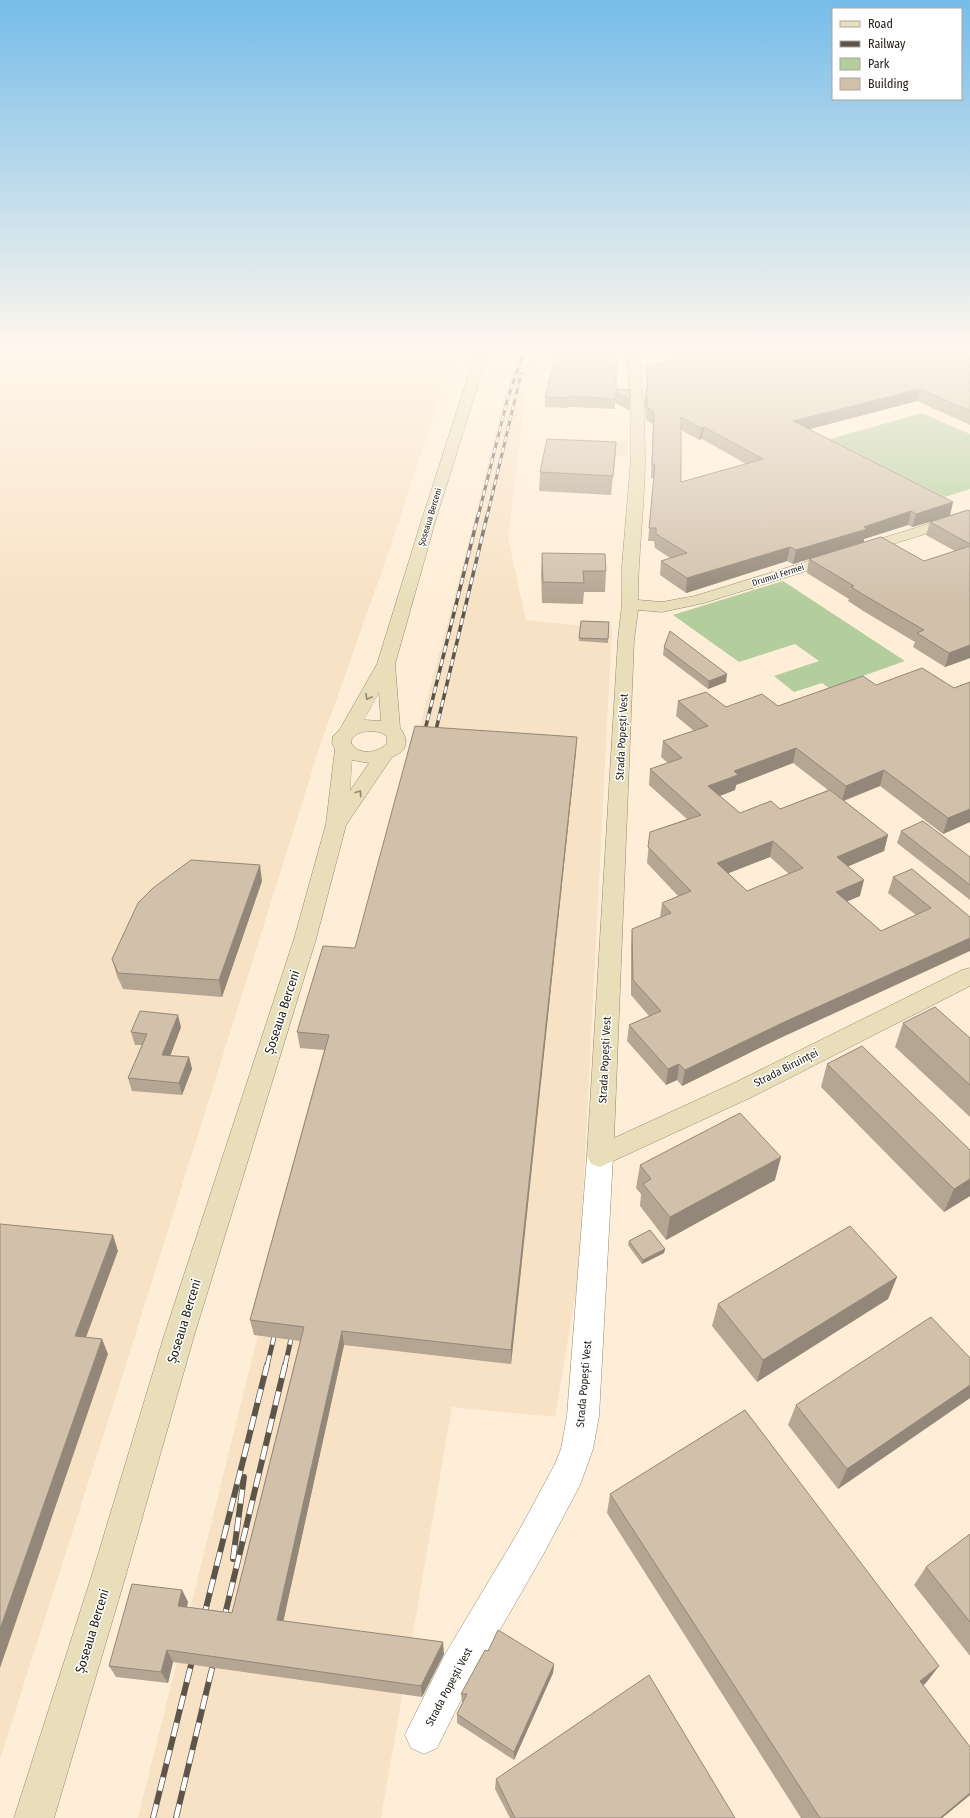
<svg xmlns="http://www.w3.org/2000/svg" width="970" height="1818" viewBox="0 0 970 1818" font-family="'Fira Sans Condensed',sans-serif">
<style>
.built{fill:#f8e2c5}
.green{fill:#b3cd9d}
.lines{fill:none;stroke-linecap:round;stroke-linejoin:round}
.street-casing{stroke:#968772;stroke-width:1}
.secondary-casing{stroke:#968772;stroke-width:1}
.street{fill:#fff;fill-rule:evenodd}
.secondary{fill:#e8dfba;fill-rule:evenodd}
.rail-far4-casing{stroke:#5e554a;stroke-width:3}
.rail-far3-casing{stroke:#5e554a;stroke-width:3.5}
.rail-far2-casing{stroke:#5e554a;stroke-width:4.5}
.rail-far1-casing{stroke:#5e554a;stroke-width:5}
.rail-casing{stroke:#5e554a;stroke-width:6}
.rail-far4{stroke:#fefefe;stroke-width:2;stroke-dasharray:5.5;stroke-linecap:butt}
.rail-far3{stroke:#fefefe;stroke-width:2.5;stroke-dasharray:7;stroke-linecap:butt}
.rail-far2{stroke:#fefefe;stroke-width:3;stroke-dasharray:8;stroke-linecap:butt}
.rail-far1{stroke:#fefefe;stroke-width:3.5;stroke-dasharray:11;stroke-linecap:butt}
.rail{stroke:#fefefe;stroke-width:4.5;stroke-dasharray:14;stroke-linecap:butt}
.wall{fill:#b4a693;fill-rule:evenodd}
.shaded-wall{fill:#928778}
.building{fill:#d1c1ab;stroke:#928778;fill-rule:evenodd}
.oneway{stroke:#918971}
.labels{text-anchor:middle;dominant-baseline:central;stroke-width:3;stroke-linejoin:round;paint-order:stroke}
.far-street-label{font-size:9px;fill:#262018;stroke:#fefefe}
.street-label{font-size:11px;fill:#262018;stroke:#fefefe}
.near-street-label{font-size:13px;fill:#262018;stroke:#fefefe}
</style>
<rect width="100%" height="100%" fill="#ffeed7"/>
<g class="built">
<path d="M0 347H457L388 554 320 746 122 1377 0 1759Z"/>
<path d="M518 347H540L527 385 508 538 526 620 612 629 579 1273 555 1417 452 1407 381 1818H138L255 1347 464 560 507 385Z"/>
<path d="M569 439 627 441V456L568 453Z"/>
</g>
<g class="green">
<path d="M922 413 970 434V489L945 497 830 439Z"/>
<path d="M783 581 905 661 829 688 822 683 794 692 774 676 819 661 795 644 739 662 673 615Z"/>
</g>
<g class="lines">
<defs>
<path id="street" d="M600 1145 609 1148 613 1156 599 1416 593 1449 580 1485 544 1553 470 1682 437 1748 424 1754 411 1748 405 1735 444 1656 520 1529 555 1464 561 1449 567 1416 587 1156 591 1148Z"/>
<g id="secondary">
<path d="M478 347H490L436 519 395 664 400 728C409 740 408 751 392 757L346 825 316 939 194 1336 125 1578 54 1818H14L91 1578 164 1336 294 939 326 824 335 749 332 743 333 736 340 729 377 664 422 519ZM379 692 381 721 364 720ZM367 731 380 732 387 736V744C377 753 359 756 351 743L352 738 357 734ZM352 760 369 763 350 791Z"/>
<path d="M626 347H638C642 384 645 420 645 457 645 504 638 552 638 600L662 602 695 596 970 511V520L704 603 662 612 638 610 634 640 614 1138 734 1083 962 970 970 968V986L752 1097 600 1167 591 1164 587 1156 618 640 622 604V566L631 458V399Z"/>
</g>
</defs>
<use href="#street" class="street-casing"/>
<use href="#secondary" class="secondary-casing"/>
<use href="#street" class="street"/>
<use href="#secondary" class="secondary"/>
<defs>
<g id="rail-far4">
<path d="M478 517 507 401 525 347"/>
<path d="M487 517 521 374"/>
</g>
<g id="rail-far3">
<path d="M424 734 478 516"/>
<path d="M435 734 487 516"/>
</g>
<g id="rail-far2">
<path d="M423 737 424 733"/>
<path d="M434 738 435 733"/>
</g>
<g id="rail-far1">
<path d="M267 1366 274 1337"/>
<path d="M285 1366 291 1339"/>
</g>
<g id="rail">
<path d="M233 1559 244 1477"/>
<path d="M203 1620 267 1365"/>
<path d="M223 1623 285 1365"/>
<path d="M153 1818 194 1653"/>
<path d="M176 1818 215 1656"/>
</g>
</defs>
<use href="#rail-far4" class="rail-far4-casing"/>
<use href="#rail-far3" class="rail-far3-casing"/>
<use href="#rail-far2" class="rail-far2-casing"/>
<use href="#rail-far1" class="rail-far1-casing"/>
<use href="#rail" class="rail-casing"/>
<use href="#rail-far4" class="rail-far4"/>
<use href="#rail-far3" class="rail-far3"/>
<use href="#rail-far2" class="rail-far2"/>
<use href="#rail-far1" class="rail-far1"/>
<use href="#rail" class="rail"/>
</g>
<g class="wall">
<path d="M666 347H970V425L917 401 809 429 950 515 970 511V658L945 667 913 647 915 642 865 612 848 601 849 599 807 573 809 559 793 564 787 561 686 593 660 575 661 561 670 558 655 548 654 541H648L654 478H651L653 424 646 420 644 401 646 389H647L646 378 647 366 681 358 670 352V349ZM681 430 699 440 702 439 746 464 681 482ZM930 522 926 535 955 551 924 561 864 542V539L908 525 912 527Z"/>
<path d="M561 354 616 389 630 400V411L615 403V409L568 407V408L545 407V397Z"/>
<path d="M616 442 611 495 539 491 540 472Z"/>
<path d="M542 553 606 571 605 592H584L583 604 542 603 541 573Z"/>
<path d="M581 621 609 622 608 643 579 641Z"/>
<path d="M664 647 726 682 708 689 663 655Z"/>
<path d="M970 682V822L943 834 880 786 844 801 888 835 884 851 848 866 860 896 847 901 881 931 916 915 888 893 893 877 970 917 776 1040 682 1086 677 1080 666 1085 627 1041 629 1025 649 1016 631 995V945L632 929 660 918 662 903 678 896 647 863 650 832 687 819 649 785 650 769 668 763 661 757 663 741 694 731 676 716 678 701 726 707 778 706 876 685 954 688ZM793 763 828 790 780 809 740 813 720 796 735 790 736 785ZM770 857 789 874 747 891 728 873Z"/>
<path d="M576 752 511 1364 344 1345 283 1621 444 1654 422 1697 173 1662 168 1683 116 1677 109 1666 182 1590 188 1602 187 1607 232 1613 300 1341 254 1335 250 1320 324 1050 300 1048 297 1032 355 948Z"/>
<path d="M901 831 970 857V900L897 843Z"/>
<path d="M262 881 222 997 123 989 117 976 112 959Z"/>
<path d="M903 1023 970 1038V1117L895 1047Z"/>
<path d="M181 1027 170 1056 189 1057 192 1069 182 1095 132 1091 128 1078 142 1045H135L131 1032Z"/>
<path d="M827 1064 970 1150V1196L944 1212 821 1087Z"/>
<path d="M640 1165 775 1180 666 1240 640 1206 641 1194 636 1188Z"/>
<path d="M629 1241 665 1249 664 1253 642 1264 628 1245Z"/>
<path d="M897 1277 888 1299 757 1382 712 1326 718 1304Z"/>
<path d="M970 1358V1398L838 1489 788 1425 796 1405Z"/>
<path d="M610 1494 926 1683 923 1685 970 1747V1795L942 1818H801L607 1513Z"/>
<path d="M970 1534V1656L914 1585 926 1567Z"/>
<path d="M554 1664 553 1673 514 1760 457 1723V1714L463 1702H462L461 1694Z"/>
<path d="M496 1779 735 1818H510L495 1789Z"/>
</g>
<g class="shaded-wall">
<path d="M920 389 917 401 791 434 793 421Z"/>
<path d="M704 427 702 439 699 440 701 428Z"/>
<path d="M616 442 615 461 611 495 613 476Z"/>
<path d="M953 502 950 516 912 527 916 514Z"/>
<path d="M911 511 908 525 864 539V542L793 564 796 550Z"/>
<path d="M790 547 787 561 686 593 687 578Z"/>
<path d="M970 645V658L945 667 949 653Z"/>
<path d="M727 674 726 682 708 689 709 681Z"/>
<path d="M577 737 576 752 511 1364V1350Z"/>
<path d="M796 748 793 763 736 785 735 790 706 801 708 786 734 771Z"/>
<path d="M884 770 880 786 842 801 846 786Z"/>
<path d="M970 809V822L943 834 948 818Z"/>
<path d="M888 835 884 851 833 873 837 857Z"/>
<path d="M773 841 770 857 714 879 717 863Z"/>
<path d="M260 865 262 881 222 997 219 980Z"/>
<path d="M864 880 860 896 832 908 836 892Z"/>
<path d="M970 938V951L776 1040 682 1086 685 1070 780 1024Z"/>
<path d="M178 1015 181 1027 166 1067 162 1055Z"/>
<path d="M189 1057 192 1069 182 1095 179 1083Z"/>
<path d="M679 1064 677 1080 666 1085 668 1069Z"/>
<path d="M781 1157 775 1180 666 1240 670 1217Z"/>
<path d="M970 1179V1196L944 1212 954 1189Z"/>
<path d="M113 1235 118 1251 81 1351 75 1336Z"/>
<path d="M665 1249 664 1253 642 1264 643 1260Z"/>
<path d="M897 1277 888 1299 757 1382 763 1360Z"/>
<path d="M342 1331 344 1345 281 1632 277 1620Z"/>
<path d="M102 1339 108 1354 0 1668V1629Z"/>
<path d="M970 1385V1398L838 1489 847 1469Z"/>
<path d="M182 1590 188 1602 184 1618 178 1606Z"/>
<path d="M443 1642 444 1654 422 1697 421 1686Z"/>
<path d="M167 1650 173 1662 168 1683 161 1672Z"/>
<path d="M554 1664 553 1673 514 1760V1752Z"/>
<path d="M939 1666 926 1683 908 1697 920 1681Z"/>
<path d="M970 1793V1795L942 1818H940Z"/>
</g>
<g class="building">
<path d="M562 347H616V389L630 390V400L616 392V399L568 396V398L545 397 556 354H561Z"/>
<path d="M684 347H970V411L920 389 793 421 953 502 916 514 911 511 864 527 867 529 796 550 790 547 687 578 661 561 687 553 656 534V528H649L655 465H652L654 412 647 407 646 389H648L647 366 698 354ZM681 417 701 428 704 427 763 459 681 482Z"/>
<path d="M547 439 616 442 613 476 540 472Z"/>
<path d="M968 510 970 511V544L930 522Z"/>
<path d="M881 537 924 561 970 546V645L949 653 917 633 924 630 869 598 851 587 854 586 809 559Z"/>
<path d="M542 553 605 554 606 571H583L584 583 543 582Z"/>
<path d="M581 621 609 622 608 639 579 638Z"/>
<path d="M670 631 727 674 709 681 664 647Z"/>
<path d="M922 668 954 688 970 682V809L948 818 884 770 846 786 796 748 734 771 738 775 708 786 740 813 771 801 780 809 830 790 888 835 837 857 864 880 836 892 881 931 931 908 893 877 912 869 970 917V938L780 1024 685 1070 679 1064 668 1069 629 1025 661 1011 633 980 632 929 671 913 662 903 691 891 648 847 650 832 701 815 650 769 682 758 663 741 708 726 678 701 706 692 726 707 762 694 778 706 863 676 876 685ZM773 841 803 868 747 891 717 863Z"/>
<path d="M415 726 577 737 511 1350 342 1331 277 1620 443 1642 421 1686 167 1650 161 1672 109 1666 132 1584 182 1590 178 1606 232 1613 304 1327 250 1320 329 1035 297 1032 323 946 355 948Z"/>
<path d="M923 821 970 857V885L901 831Z"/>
<path d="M191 860 260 865 219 980 118 973 112 959 138 903 153 888Z"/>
<path d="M935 1007 970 1038V1085L903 1023Z"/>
<path d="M140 1011 178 1015 162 1055 189 1057 179 1083 128 1078 147 1034 131 1032Z"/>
<path d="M862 1046 970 1150V1179L954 1189 827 1064Z"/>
<path d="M740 1113 781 1157 670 1217 643 1184 651 1179 640 1165Z"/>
<path d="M0 1224 113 1235 75 1336 102 1339 0 1629Z"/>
<path d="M850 1226 897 1277 763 1360 718 1304Z"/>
<path d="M650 1230 665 1249 643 1260 629 1241Z"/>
<path d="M931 1317 970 1358V1385L847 1469 796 1405Z"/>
<path d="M745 1410 939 1666 920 1681 970 1747V1793L940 1818H820L610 1494Z"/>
<path d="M970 1534V1622L926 1567Z"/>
<path d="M498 1630 554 1664 514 1752 457 1714 467 1694H461L485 1650 488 1651Z"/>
<path d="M649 1675 735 1818H515L496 1779Z"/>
</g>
<defs><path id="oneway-chevron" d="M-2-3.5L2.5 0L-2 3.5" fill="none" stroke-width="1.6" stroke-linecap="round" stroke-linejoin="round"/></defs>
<g class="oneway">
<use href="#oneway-chevron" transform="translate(368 697) rotate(119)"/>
<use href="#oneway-chevron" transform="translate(359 793) rotate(-54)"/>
</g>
<linearGradient id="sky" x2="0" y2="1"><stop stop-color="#76bce9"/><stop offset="0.58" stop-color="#fff7ed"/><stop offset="1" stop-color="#fff7ed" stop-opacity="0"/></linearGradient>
<rect width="970" height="602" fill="url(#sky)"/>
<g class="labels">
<g class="far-street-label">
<text transform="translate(430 517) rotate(-73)">Șoseaua Berceni</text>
<text transform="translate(778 575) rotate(-18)">Drumul Fermei</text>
</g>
<g class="street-label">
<text transform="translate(622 737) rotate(-87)">Strada Popești Vest</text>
<text transform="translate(605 1060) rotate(-87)">Strada Popești Vest</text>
<text transform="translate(786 1068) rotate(-27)">Strada Biruinței</text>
<text transform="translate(584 1384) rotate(-85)">Strada Popești Vest</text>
<text transform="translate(449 1687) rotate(-62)">Strada Popești Vest</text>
</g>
<g class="near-street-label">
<text transform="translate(282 1012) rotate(-72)">Șoseaua Berceni</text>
<text transform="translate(184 1321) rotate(-73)">Șoseaua Berceni</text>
<text transform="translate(92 1631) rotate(-73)">Șoseaua Berceni</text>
</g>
</g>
<rect x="832" y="8" width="130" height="92" fill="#fefefe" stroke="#a8a5a2"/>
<rect x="840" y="21" width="20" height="6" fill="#e8dfba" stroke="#a8a5a2"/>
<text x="868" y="28" font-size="12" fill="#262018">Road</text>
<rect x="840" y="41" width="20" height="6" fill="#5e554a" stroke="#a8a5a2"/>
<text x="868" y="48" font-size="12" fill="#262018">Railway</text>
<rect x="840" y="58" width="20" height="12" fill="#b3cd9d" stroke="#a8a5a2"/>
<text x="868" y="68" font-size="12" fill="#262018">Park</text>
<rect x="840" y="78" width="20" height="12" fill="#d1c1ab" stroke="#a8a5a2"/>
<text x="868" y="88" font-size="12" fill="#262018">Building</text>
</svg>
